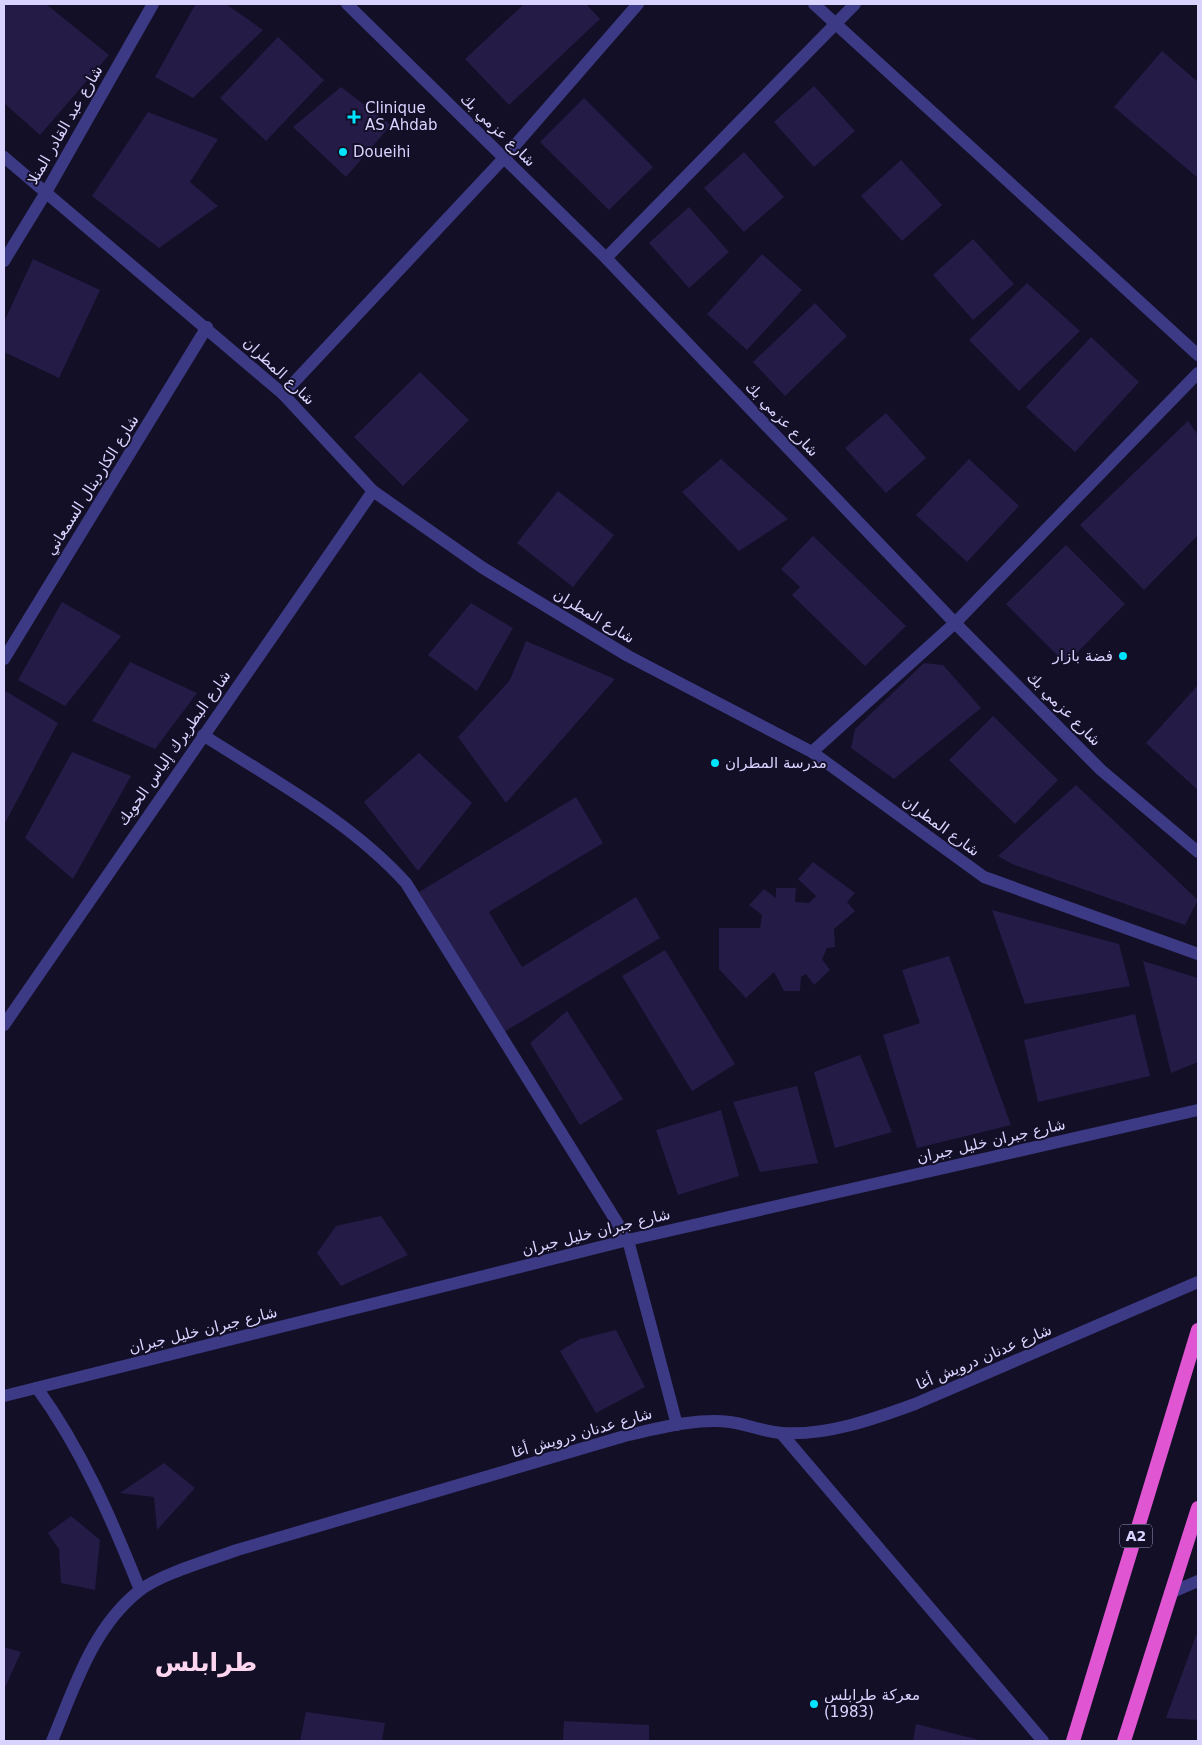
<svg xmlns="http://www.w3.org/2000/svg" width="1202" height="1745" viewBox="0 0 1202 1745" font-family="'DejaVu Sans','Noto Naskh Arabic',sans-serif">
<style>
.building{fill:#241b47}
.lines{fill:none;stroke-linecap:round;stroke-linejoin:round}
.minor{stroke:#3d3a85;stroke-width:12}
.trunk{stroke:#e055d1;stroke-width:14}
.poi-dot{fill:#00e5ff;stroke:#130f26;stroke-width:2}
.labels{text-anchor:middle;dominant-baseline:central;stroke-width:4;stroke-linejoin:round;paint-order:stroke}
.shield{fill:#130f26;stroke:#9e99be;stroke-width:1}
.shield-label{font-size:14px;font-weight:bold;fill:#d9d4ff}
.poi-label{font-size:15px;fill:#d9d4ff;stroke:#130f26;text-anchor:start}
.street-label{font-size:15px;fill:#d9d4ff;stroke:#130f26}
.town-label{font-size:25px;font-weight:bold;fill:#ffd6f0;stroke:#130f26}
</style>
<rect width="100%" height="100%" fill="#130f26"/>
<g class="building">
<path d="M4 4H46L109 55 40 135 4 103Z"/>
<path d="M211 4H226L263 30 193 98 155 77 195 5Z"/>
<path d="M524 4H586L600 19 509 105 465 59Z"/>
<path d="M278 37 324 80 266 141 220 98Z"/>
<path d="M1162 51 1198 82V178L1114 107Z"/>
<path d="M814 86 855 131 814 167 774 122Z"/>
<path d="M341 87 391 125 346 177 293 127Z"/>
<path d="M584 98 653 167 609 210 540 142Z"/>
<path d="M148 112 218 139 190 182 218 206 159 248 92 196Z"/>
<path d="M744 152 784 197 744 232 704 188Z"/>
<path d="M901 160 942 205 902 241 861 196Z"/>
<path d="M689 207 729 252 689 288 649 243Z"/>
<path d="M973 239 1014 284 973 320 933 275Z"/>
<path d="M762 254 802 290 747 350 707 314Z"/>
<path d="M33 259 100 290 59 378 4 352V322Z"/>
<path d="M1027 283 1080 331 1019 391 969 340Z"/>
<path d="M815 303 847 336 785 396 753 362Z"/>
<path d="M1091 337 1139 382 1075 452 1026 407Z"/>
<path d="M420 372 469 420 403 486 354 437Z"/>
<path d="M886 413 926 458 886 493 845 448Z"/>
<path d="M1188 421 1198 435V535L1144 590 1080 525Z"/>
<path d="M721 459 788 519 739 551 682 492Z"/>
<path d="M969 459 1019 506 967 562 916 515Z"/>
<path d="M558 491 614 535 573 587 517 543Z"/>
<path d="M813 536 906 626 865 666 792 595 800 587 781 569Z"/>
<path d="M1066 545 1125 604 1066 664 1006 604Z"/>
<path d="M62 602 121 636 65 706 18 680Z"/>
<path d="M471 603 513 628 477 691 428 655Z"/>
<path d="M526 641 615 679 506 803 458 737 510 680Z"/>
<path d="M130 662 197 693 155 749 92 721Z"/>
<path d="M924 663 943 665 981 708 894 779 851 748 855 729Z"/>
<path d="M1198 685V790L1146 743Z"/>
<path d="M4 690 58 723 4 825Z"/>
<path d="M993 716 1058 780 1015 824 949 760Z"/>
<path d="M72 752 131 776 73 879 25 838Z"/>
<path d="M419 753 472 803 418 871 364 802Z"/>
<path d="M1076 785 1198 900 1185 925 1012 864 998 856Z"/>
<path d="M576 797 603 843 489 912 522 967 636 897 660 938 504 1032 419 892Z"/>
<path d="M813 862 855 893 847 902 855 911 834 929 835 947 827 948 822 959 830 970 814 985 806 974 801 977 800 991H784L774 972 746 998 719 969V928H760L762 915 749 905 764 889 776 898V888H796L795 902 809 903 816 896 798 879Z"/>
<path d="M992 910 1119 944 1130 986 1025 1004Z"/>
<path d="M665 950 735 1064 692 1091 622 976Z"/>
<path d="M949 956 1011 1125 917 1148 883 1035 920 1023 902 970Z"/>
<path d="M1143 961 1198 978V1062L1171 1073Z"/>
<path d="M567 1011 623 1099 580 1125 530 1043Z"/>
<path d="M1135 1014 1150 1076 1038 1102 1024 1040Z"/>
<path d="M860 1055 892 1132 835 1148 814 1072Z"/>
<path d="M797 1086 818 1163 760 1172 733 1102Z"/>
<path d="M721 1110 739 1176 678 1195 656 1130Z"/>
<path d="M381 1216 408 1255 341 1286 317 1253 336 1226Z"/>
<path d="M616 1330 645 1387 596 1413 560 1351 580 1339Z"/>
<path d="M164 1463 195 1488 157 1530 154 1497 120 1493Z"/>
<path d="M71 1516 100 1540 95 1590 61 1583 59 1549 48 1533Z"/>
<path d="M1198 1630V1720L1166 1718Z"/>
<path d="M4 1647 21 1652 4 1690Z"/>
<path d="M306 1712 385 1723 382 1741H300Z"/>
<path d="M564 1721 649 1725V1741H563Z"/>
<path d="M916 1724 983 1741H913Z"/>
</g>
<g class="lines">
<g class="minor">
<path d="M347 4 606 258 955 623 1101 770 1198 852"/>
<path d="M814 4 1198 355"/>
<path d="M4 157 283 394 373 491 483 568 628 656 812 752 984 877 1198 954"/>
<path d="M606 258 855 4"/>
<path d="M4 261 45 194 153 4"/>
<path d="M283 394 504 158 638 4"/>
<path d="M4 659 207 327"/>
<path d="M203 735C273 780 350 821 406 883L628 1240 677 1425"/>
<path d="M812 752 955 623 1198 373"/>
<path d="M4 1025 373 491"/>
<path d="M37 1388C82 1450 112 1520 140 1590"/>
<path d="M4 1396 628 1240 1198 1110"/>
<path d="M781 1433 1043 1741"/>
<path d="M1170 1593 1198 1581"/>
<path d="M52 1741C74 1689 92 1628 139 1591 160 1574 210 1560 237 1550L628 1435C660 1428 696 1418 730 1422 747 1424 764 1432 782 1433 827 1436 874 1419 915 1404L1198 1282"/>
</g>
<g class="trunk">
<path d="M1073 1741 1198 1330"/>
<path d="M1124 1741 1198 1508"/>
</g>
</g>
<g class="poi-dot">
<path d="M351.5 109.5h5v5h5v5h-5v5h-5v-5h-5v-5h5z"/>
<circle cx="343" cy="152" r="5"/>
<circle cx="1123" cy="656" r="5"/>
<circle cx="715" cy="763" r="5"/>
<circle cx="814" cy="1704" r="5"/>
</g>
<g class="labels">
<rect class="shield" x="1120" y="1524.5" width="32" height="23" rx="4"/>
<g class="shield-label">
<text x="1136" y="1536">A2</text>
</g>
<g class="poi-label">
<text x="365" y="108">Clinique<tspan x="365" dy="17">AS Ahdab</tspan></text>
<text x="353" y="152">Doueihi</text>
<text x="1113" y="656" text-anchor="end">فضة بازار</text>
<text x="725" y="763">مدرسة المطران</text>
<text x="824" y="1695">معركة طرابلس<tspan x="824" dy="17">(1983)</tspan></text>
</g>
<g class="street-label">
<text transform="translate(65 125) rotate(-60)">شارع عبد القادر المنلا</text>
<text transform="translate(498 130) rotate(44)">شارع عزمي بك</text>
<text transform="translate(279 371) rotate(43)">شارع المطران</text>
<text transform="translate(782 419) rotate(46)">شارع عزمي بك</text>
<text transform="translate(92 485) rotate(-58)">شارع الكاردينال السمعاني</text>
<text transform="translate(594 616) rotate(31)">شارع المطران</text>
<text transform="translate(1064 709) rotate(45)">شارع عزمي بك</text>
<text transform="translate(174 748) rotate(-55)">شارع البطريرك إلياس الحويك</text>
<text transform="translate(941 826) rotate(36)">شارع المطران</text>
<text transform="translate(991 1141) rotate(-13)">شارع جبران خليل جبران</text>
<text transform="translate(596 1232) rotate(-14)">شارع جبران خليل جبران</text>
<text transform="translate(203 1330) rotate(-14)">شارع جبران خليل جبران</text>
<text transform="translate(984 1357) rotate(-23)">شارع عدنان درويش أغا</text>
<text transform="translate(582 1433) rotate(-16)">شارع عدنان درويش أغا</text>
</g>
<g class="town-label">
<text x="206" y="1662">طرابلس</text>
</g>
</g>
<rect width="1202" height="1745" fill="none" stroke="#d9d4ff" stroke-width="10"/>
</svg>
